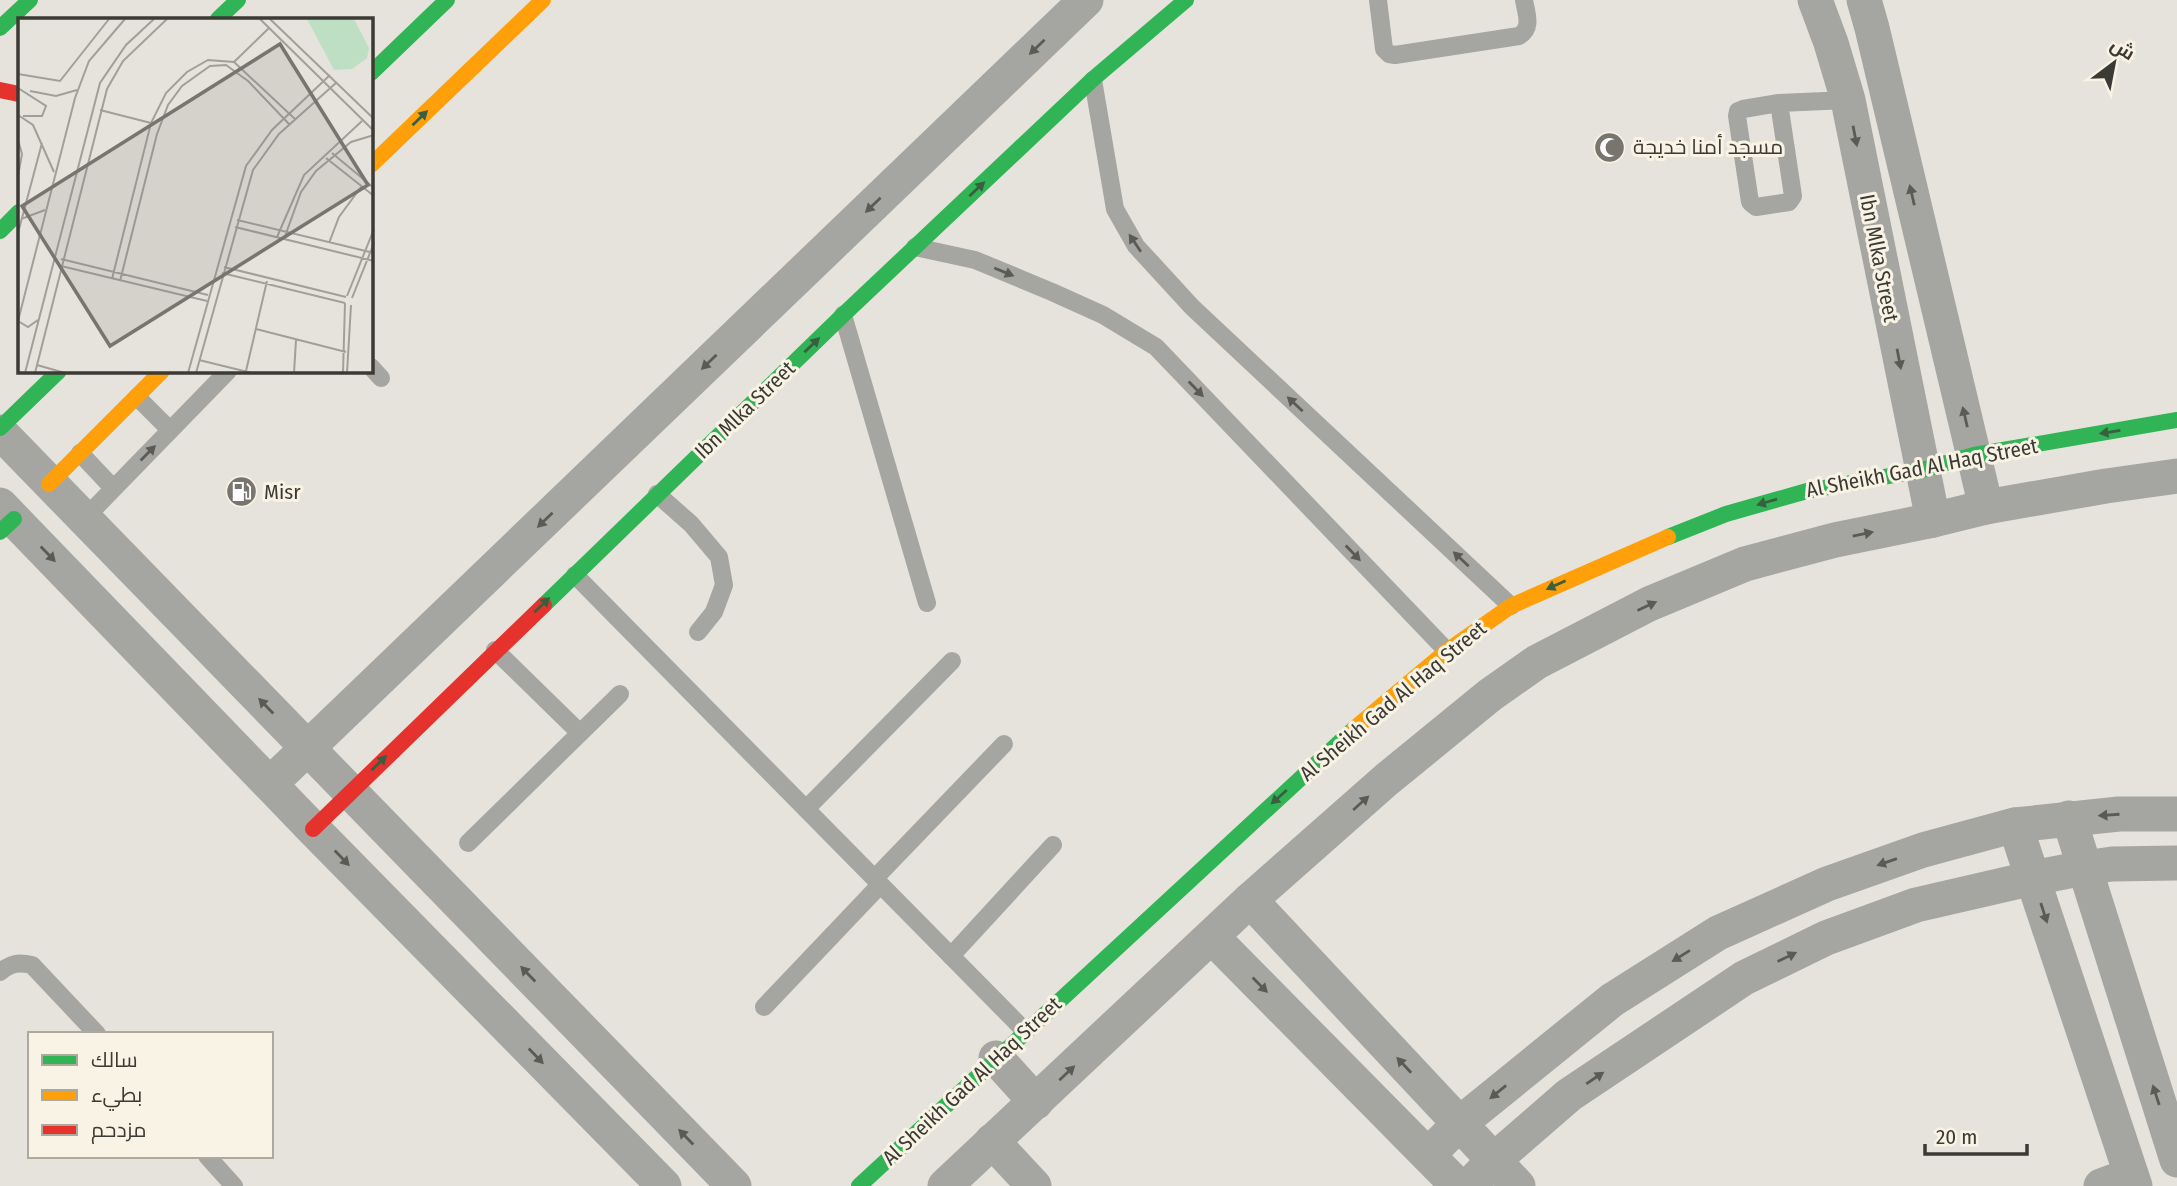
<svg xmlns="http://www.w3.org/2000/svg" width="2177" height="1186" viewBox="0 0 2177 1186" font-family="'Fira Sans Condensed',Cairo,sans-serif">
<style>
.lines{fill:none;stroke-linecap:round;stroke-linejoin:round}
.lane{stroke:#a5a5a1;stroke-width:18}
.street{stroke:#a5a5a1;stroke-width:35}
.fast{stroke:#30b455;stroke-width:16}
.slow{stroke:#ff9f0a;stroke-width:16}
.jam{stroke:#e5322d;stroke-width:16}
.oneway{fill:#5c5a55}
.oneway2{fill:#385f3f}
.labels{text-anchor:middle;dominant-baseline:central;stroke-width:6;stroke-linejoin:round;paint-order:stroke}
.poi-label{font-size:21px;fill:#3c3a35;stroke:#f8f3e4;text-anchor:start}
.street-label{font-size:21px;fill:#3c3a35;stroke:#f8f3e4}
.inset-road{fill:none;stroke:#a29f99;stroke-width:2}
.view{fill:#78756f;fill-opacity:0.15;stroke:#78756f;stroke-width:3.5}
.inset-edge{fill:none;stroke:#3c3a35;stroke-width:3.5}
</style>
<rect width="100%" height="100%" fill="#e6e3dc"/>
<g class="lines">
<g class="lane">
<path d="M1378 0 1384 49 1389 54 1395 55 1519 36C1533 28 1526 13 1524 0"/>
<path d="M1093 80 1115 209 1136 246 1192 307 1511 606"/>
<path d="M1779 103 1793 196 1789 202 1756 207 1750 202 1737 116 1738 111 1743 109 1779 103 1848 100"/>
<path d="M915 247 975 260 1052 292 1103 315 1156 347 1447 651"/>
<path d="M843 315 927 603"/>
<path d="M371 367 381 378"/>
<path d="M137 397 170 430"/>
<path d="M80 453 113 488"/>
<path d="M657 494 691 524 719 557 724 585 714 612 698 632"/>
<path d="M84 519 228 371"/>
<path d="M575 575 1025 1031"/>
<path d="M495 650 580 733"/>
<path d="M806 809 952 661"/>
<path d="M468 843 620 694"/>
<path d="M875 878 1004 744"/>
<path d="M951 956 1053 845"/>
<path d="M0 972C11 963 19 962 32 965L97 1034"/>
<path d="M764 1007 880 885"/>
<path d="M207 1156 234 1186"/>
</g>
<g class="street">
<path d="M1815 0 1831 43 1848 100 1933 520"/>
<path d="M1864 0 1872 28 1986 507"/>
<path d="M0 432 734 1186"/>
<path d="M0 505 313 829 664 1186"/>
<path d="M270 784 1086 0"/>
<path d="M2069 818 2177 1160"/>
<path d="M2015 825 2135 1186"/>
<path d="M1250 900 1518 1186"/>
<path d="M1212 937 1458 1186"/>
<path d="M996 1058 1036 1102"/>
<path d="M992 1141 1034 1186"/>
<path d="M1428 1155 1459 1124 1612 1000 1718 933 1827 884 1923 850 2015 825 2119 814H2177"/>
<path d="M945 1186 1250 900 1386 780 1490 695 1537 662 1649 604 1745 564 1835 540 1933 520 1986 507 2106 486 2177 476"/>
<path d="M1469 1186 1493 1161 1569 1095 1744 978 1826 938 1916 905 2033 878 2084 868 2112 864 2177 863"/>
<path d="M2101 1186 2131 1175"/>
</g>
<g class="fast">
<path d="M218 19 238 0"/>
<path d="M0 28 30 0"/>
<path d="M371 73 447 0"/>
<path d="M0 231 19 212"/>
<path d="M0 428 59 371"/>
<path d="M0 532 14 519"/>
<path d="M1668 537 1726 514 1807 491 1922 470 1974 455 2177 420"/>
<path d="M544 605 843 315 1093 79 1186 0"/>
<path d="M859 1186 1354 729"/>
</g>
<g class="slow">
<path d="M371 165 543 0"/>
<path d="M49 484 162 371"/>
<path d="M1354 729 1447 651 1511 606 1668 537"/>
</g>
<g class="jam">
<path d="M0 90 19 94"/>
<path d="M313 829 544 605"/>
</g>
</g>
<defs><path id="oneway-solid" d="M-6-.8H1V-3.2L6.5 0L1 3.2V.8H-6Z" transform="scale(1.75)"/></defs>
<g class="oneway">
<use href="#oneway-solid" transform="translate(1037 47) rotate(136)"/>
<use href="#oneway-solid" transform="translate(1855 136) rotate(79)"/>
<use href="#oneway-solid" transform="translate(1912 195) rotate(-103)"/>
<use href="#oneway-solid" transform="translate(873 205) rotate(136)"/>
<use href="#oneway-solid" transform="translate(1135 243) rotate(-124)"/>
<use href="#oneway-solid" transform="translate(1004 272) rotate(22)"/>
<use href="#oneway-solid" transform="translate(1899 359) rotate(79)"/>
<use href="#oneway-solid" transform="translate(709 362) rotate(136)"/>
<use href="#oneway-solid" transform="translate(1196 389) rotate(46)"/>
<use href="#oneway-solid" transform="translate(1295 404) rotate(-137)"/>
<use href="#oneway-solid" transform="translate(1965 417) rotate(-103)"/>
<use href="#oneway-solid" transform="translate(148 453) rotate(-45)"/>
<use href="#oneway-solid" transform="translate(545 520) rotate(136)"/>
<use href="#oneway-solid" transform="translate(1863 534) rotate(-11)"/>
<use href="#oneway-solid" transform="translate(1353 553) rotate(46)"/>
<use href="#oneway-solid" transform="translate(48 554) rotate(46)"/>
<use href="#oneway-solid" transform="translate(1461 559) rotate(-137)"/>
<use href="#oneway-solid" transform="translate(1647 606) rotate(-25)"/>
<use href="#oneway-solid" transform="translate(266 706) rotate(-134)"/>
<use href="#oneway-solid" transform="translate(1361 803) rotate(-42)"/>
<use href="#oneway-solid" transform="translate(2109 815) rotate(176)"/>
<use href="#oneway-solid" transform="translate(342 858) rotate(46)"/>
<use href="#oneway-solid" transform="translate(1887 862) rotate(161)"/>
<use href="#oneway-solid" transform="translate(2044 913) rotate(72)"/>
<use href="#oneway-solid" transform="translate(1681 956) rotate(148)"/>
<use href="#oneway-solid" transform="translate(1787 957) rotate(-26)"/>
<use href="#oneway-solid" transform="translate(528 974) rotate(-134)"/>
<use href="#oneway-solid" transform="translate(1260 985) rotate(45)"/>
<use href="#oneway-solid" transform="translate(536 1056) rotate(46)"/>
<use href="#oneway-solid" transform="translate(1404 1065) rotate(-133)"/>
<use href="#oneway-solid" transform="translate(1067 1073) rotate(-43)"/>
<use href="#oneway-solid" transform="translate(1595 1078) rotate(-34)"/>
<use href="#oneway-solid" transform="translate(1498 1092) rotate(141)"/>
<use href="#oneway-solid" transform="translate(2156 1095) rotate(-108)"/>
<use href="#oneway-solid" transform="translate(686 1137) rotate(-134)"/>
</g>
<g class="oneway2">
<use href="#oneway-solid" transform="translate(420 118) rotate(-44)"/>
<use href="#oneway-solid" transform="translate(977 189) rotate(-43)"/>
<use href="#oneway-solid" transform="translate(812 345) rotate(-44)"/>
<use href="#oneway-solid" transform="translate(2110 432) rotate(171)"/>
<use href="#oneway-solid" transform="translate(1767 502) rotate(164)"/>
<use href="#oneway-solid" transform="translate(1556 585) rotate(156)"/>
<use href="#oneway-solid" transform="translate(542 605) rotate(-44)"/>
<use href="#oneway-solid" transform="translate(379 763) rotate(-44)"/>
<use href="#oneway-solid" transform="translate(1279 797) rotate(138)"/>
</g>
<defs>
<symbol id="mosque-disc" viewBox="-11 -11 22 22"><circle r="9.5" fill="#78756f" stroke="#f8f3e4"/><path d="M3.5-4.9A6 6 0 1 0 3.5 4.9A5 5 0 1 1 3.5-4.9Z" fill="#fff"/></symbol>
<symbol id="fuel-disc" viewBox="-11 -11 22 22"><circle r="9.5" fill="#78756f" stroke="#f8f3e4"/><path d="M-5.5-6h7V0h2V4h1.3V-2.5L3-4.5l.8-.8L6-3V5H2.5V1h-1V6h-7ZM-4.2-4.7v3.2H.2V-4.7Z" fill="#fff"/></symbol>
</defs>
<g fill-rule="evenodd">
<use href="#mosque-disc" x="1592" y="130" width="35" height="35"/>
<use href="#fuel-disc" x="224" y="474" width="35" height="35"/>
</g>
<g class="labels">
<g class="poi-label">
<text x="1633" y="147">مسجد أمنا خديجة</text>
<text x="264" y="492">Misr</text>
</g>
<g class="street-label">
<text transform="translate(1879 258) rotate(79)">Ibn Mlka Street</text>
<text transform="translate(745 410) rotate(-44)">Ibn Mlka Street</text>
<text transform="translate(1922 468) rotate(-11)">Al Sheikh Gad Al Haq Street</text>
<text transform="translate(1393 701) rotate(-40)">Al Sheikh Gad Al Haq Street</text>
<text transform="translate(972 1081) rotate(-43)">Al Sheikh Gad Al Haq Street</text>
</g>
</g>
<g transform="translate(18 18)">
<rect width="355" height="355" fill="#e6e3dc"/>
<path d="M289 1H336L351 30 349 40 334 51 316 52Z" fill="#bedfc4"/>
<path class="inset-road" d="M242 1 356 113M252 1 356 101M216 44 251 10M0 56 42 63 91 1M0 70 28 88 24 98H5M12 73 38 78 59 72M82 92 133 105M0 97 15 107 36 154M0 122 4 136 0 158M314 135 356 170M308 140 356 178M3 201 27 192M219 202 356 235M217 209 356 243M0 215 24 125M259 219 286 157 344 103M266 221 283 174 298 153 333 124 356 117M311 225 321 199 343 169M43 241 190 277M43 248 189 283M206 249 328 279M204 255 327 285M94 261 133 105 148 75 169 54 190 42 216 44 277 101M102 263 139 116 150 87 164 68 192 48 208 47 230 63 271 106M329 278 356 211M334 280 356 225M0 303 57 80 71 43 107 1M0 303 10 309 20 302M238 311 328 334M181 342 234 355M19 347 47 355M228 353 249 263M7 355 82 65 108 27 136 1M17 355 89 71 105 43 149 1M170 355 228 148 254 112 312 57M178 355 235 152 261 116 319 64M276 355 278 322M325 355 327 285M329 355 333 287"/>
<path class="view" d="M262 26 350 167 92 328 4 188Z"/>
<rect width="355" height="355" class="inset-edge"/>
</g>
<rect x="28" y="1032" width="245" height="126" fill="#f8f3e4" stroke="#ada99e" stroke-width="2"/>
<rect x="42" y="1055" width="35" height="10" fill="#30b455" stroke="#ada99e" stroke-width="2"/>
<text x="91" y="1067" font-size="21" fill="#3c3a35">سالك</text>
<rect x="42" y="1090" width="35" height="10" fill="#ff9f0a" stroke="#ada99e" stroke-width="2"/>
<text x="91" y="1102" font-size="21" fill="#3c3a35">بطيء</text>
<rect x="42" y="1125" width="35" height="10" fill="#e5322d" stroke="#ada99e" stroke-width="2"/>
<text x="91" y="1137" font-size="21" fill="#3c3a35">مزدحم</text>
<g transform="translate(2114 63) rotate(32)" stroke="#f8f3e4" stroke-width="5" paint-order="stroke">
<path d="M0-5L12 26L0 18L-12 26Z" fill="#3c3a35"/>
<text y="-10" font-size="19" font-weight="bold" text-anchor="middle" fill="#3c3a35">ش</text>
</g>
<path d="M1925 1144v10h102v-10" fill="none" stroke="#3c3a35" stroke-width="3.5"/>
<text x="1936" y="1144" font-size="21" fill="#3c3a35" stroke="#f8f3e4" stroke-width="5" paint-order="stroke">20 m</text>
</svg>
